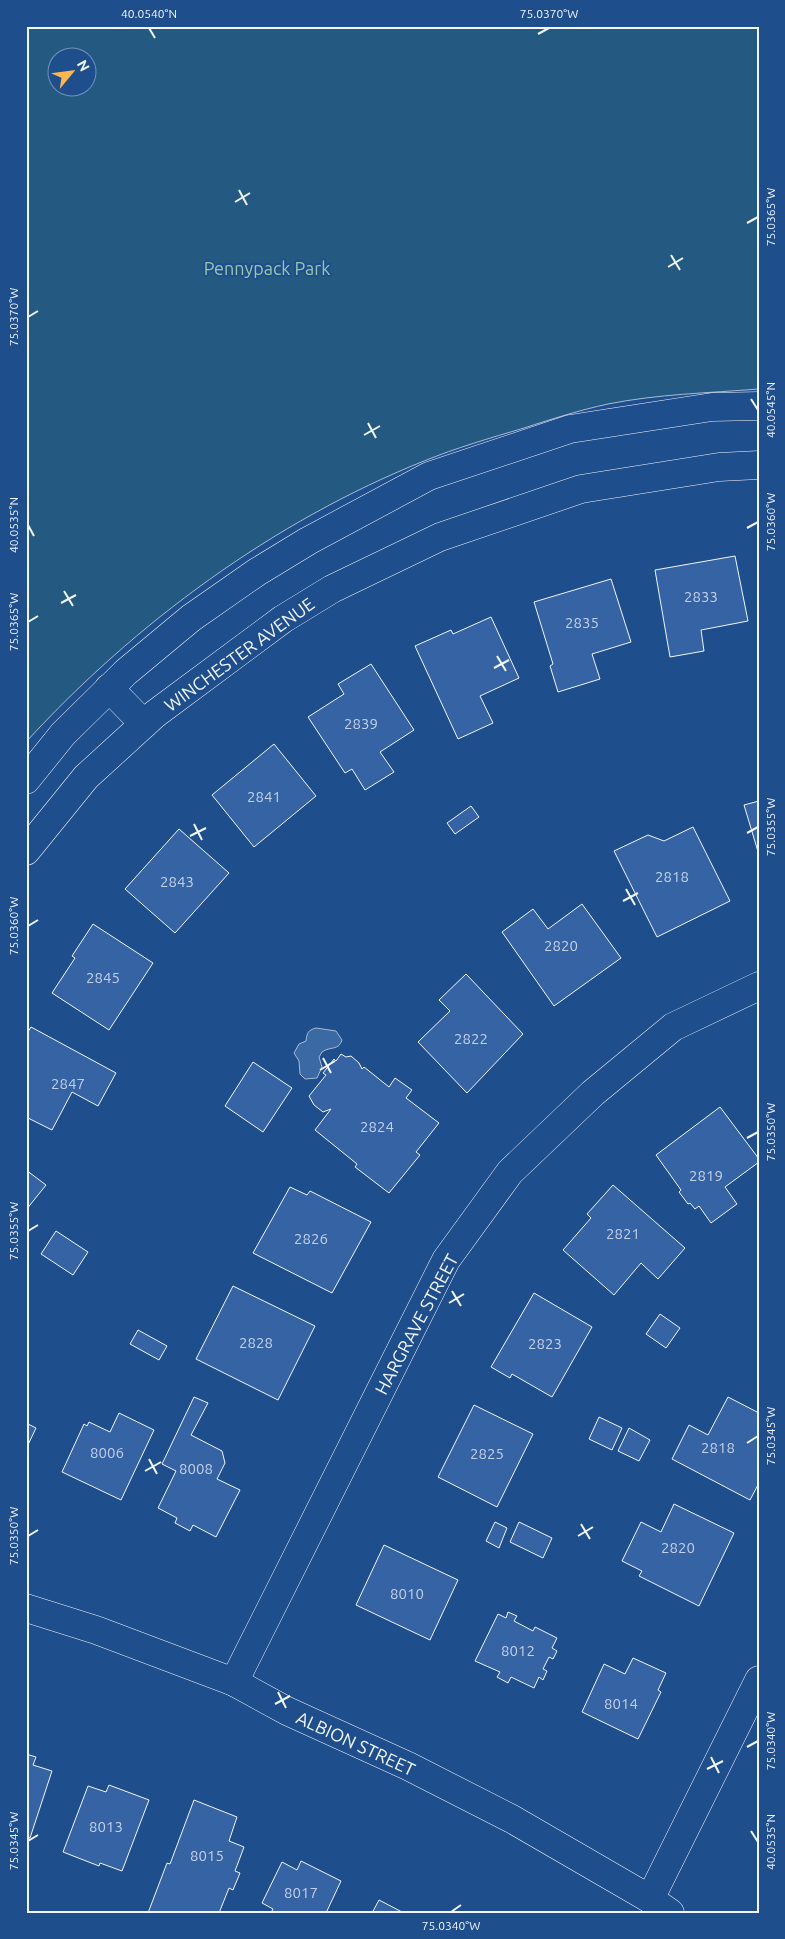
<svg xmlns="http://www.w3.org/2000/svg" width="785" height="1939" viewBox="0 0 785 1939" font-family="Ubuntu,sans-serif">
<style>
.green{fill:#245a82;stroke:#a8bbd7;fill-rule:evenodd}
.water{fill:#3b69a3;stroke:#a8bbd7}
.building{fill:#3563a3;stroke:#f2f6ff}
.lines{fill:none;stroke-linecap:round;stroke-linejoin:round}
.minor-casing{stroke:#f2f6ff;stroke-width:29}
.minor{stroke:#1f4e8c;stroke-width:28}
.ticks{fill:none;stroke:#f2f6ff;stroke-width:2}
.labels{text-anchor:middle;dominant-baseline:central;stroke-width:4;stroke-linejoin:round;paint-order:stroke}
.number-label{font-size:15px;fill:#c3d1e8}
.park-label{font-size:18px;fill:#97c8a6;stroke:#1f4e8c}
.street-label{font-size:18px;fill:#f2f6ff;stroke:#1f4e8c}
.neatline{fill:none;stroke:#f2f6ff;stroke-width:2}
.ticks-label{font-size:12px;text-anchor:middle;fill:#f2f6ff}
</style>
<rect width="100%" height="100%" fill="#1f4e8c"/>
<path class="green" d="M26 26H759V389C709 393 658 394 608 404 580 410 552 419 524 428 490 438 456 448 424 461 274 521 135 623 26 742ZM58 58H88V88H58Z"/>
<path class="water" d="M316 1028 336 1031 342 1040C339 1051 330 1046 322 1052L319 1057 322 1067 317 1078 305 1079 300 1074 299 1061 294 1053 299 1044 306 1041C307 1033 308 1030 316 1028Z"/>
<g class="building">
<path d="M735 556 748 621 701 630 704 651 670 657 655 570Z"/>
<path d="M611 579 631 642 592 654 600 679 558 692 550 666 553 664 534 602Z"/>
<path d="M491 617 519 678 480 696 493 723 458 739 415 646 451 630 453 634Z"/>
<path d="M371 664 414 730 380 752 394 772 365 790 352 769 345 773 308 717 344 694 338 684Z"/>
<path d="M274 744 316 796 254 847 212 795Z"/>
<path d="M759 801V855L744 805Z"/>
<path d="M471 806 479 817 455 834 447 823Z"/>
<path d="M693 827 730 901 657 937 614 851 648 835 664 841Z"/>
<path d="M179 829 229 873 175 933 125 889Z"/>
<path d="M582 904 621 958 554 1006 502 932 533 909 548 929Z"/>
<path d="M93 924 153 963 109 1030 52 993 75 958 72 956Z"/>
<path d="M466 974 523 1034 467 1093 418 1042 450 1011 439 1000Z"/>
<path d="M31 1027 116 1073 98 1106 72 1092 52 1130 26 1117V1035Z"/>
<path d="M341 1054 346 1057 351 1056 359 1063 362 1069 364 1067 389 1087 395 1078 412 1090 406 1098 439 1123 416 1152 420 1155 389 1193 355 1167 357 1164 315 1130 331 1109 323 1112 314 1105 309 1096 326 1075 323 1073 334 1059 336 1061Z"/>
<path d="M253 1062 292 1088 263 1132 225 1106Z"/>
<path d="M720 1107 759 1159V1162L725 1187 737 1204 711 1223 699 1206 695 1209 690 1203 688 1204 679 1192 681 1190 656 1155Z"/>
<path d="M26 1170 46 1185 26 1210Z"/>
<path d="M613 1185 685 1248 658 1279 641 1263 614 1295 563 1250 591 1218 587 1214Z"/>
<path d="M290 1187 307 1195 310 1191 371 1222 332 1293 253 1253Z"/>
<path d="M56 1231 88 1252 73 1275 41 1254Z"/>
<path d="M233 1286 315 1326 278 1400 196 1359Z"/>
<path d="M534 1293 592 1327 552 1397 512 1374 510 1378 491 1367Z"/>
<path d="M660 1314 680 1328 666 1348 646 1334Z"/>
<path d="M138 1330 167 1346 159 1360 130 1344Z"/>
<path d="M194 1397 208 1403 191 1435 222 1451 225 1463 217 1479 240 1490 216 1537 193 1525 190 1531 175 1523 177 1518 158 1508 176 1471 162 1464Z"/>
<path d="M728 1397 759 1413V1483L750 1500 672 1459 689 1425 708 1435Z"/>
<path d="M474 1405 533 1434 497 1507 438 1477Z"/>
<path d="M119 1413 154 1430 121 1500 62 1472 84 1424 87 1426 89 1422 110 1432Z"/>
<path d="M599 1417 622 1428 612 1450 589 1439Z"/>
<path d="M26 1423 36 1428 26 1449Z"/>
<path d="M629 1428 650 1440 639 1461 618 1451Z"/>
<path d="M674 1504 734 1533 699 1606 639 1576 642 1571 622 1561 641 1522 661 1532Z"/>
<path d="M495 1522 507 1528 499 1548 486 1541Z"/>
<path d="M519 1522 552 1538 543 1558 510 1542Z"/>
<path d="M384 1545 458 1580 430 1640 356 1605Z"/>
<path d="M508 1612 517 1616 514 1621 533 1631 535 1627 557 1638 552 1648 557 1651 553 1659 549 1657 543 1669 547 1671 543 1680 539 1677 534 1688 511 1677 508 1683 497 1677 500 1672 475 1661 498 1614 506 1618Z"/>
<path d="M633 1658 666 1673 658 1690 661 1692 638 1739 582 1712 604 1664 625 1674Z"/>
<path d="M26 1754 36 1757 33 1765 52 1771 30 1838 26 1837Z"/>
<path d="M109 1785 149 1800 122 1871 100 1863 99 1866 63 1852 88 1786 106 1792Z"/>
<path d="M194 1800 237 1817 229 1841 244 1847 235 1871 240 1873 233 1890 229 1888 219 1913H148L167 1863 170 1864Z"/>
<path d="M301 1861 341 1881 326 1913H271L273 1909 262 1903 282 1862 297 1870Z"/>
<path d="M379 1900 404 1913H372Z"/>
</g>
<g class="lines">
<defs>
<g id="minor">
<path d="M109 688 144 724"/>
<path d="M26 780 63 734 126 672 191 618 257 572 308 541 429 476 570 429 712 407 759 406"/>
<path d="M26 851 86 777 155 714 283 619 332 589 440 537 581 489 719 467 759 465"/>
<path d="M26 1608 96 1630 234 1682 287 1711 408 1766 512 1819 650 1899 670 1913"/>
<path d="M234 1682 446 1260 510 1172 593 1093 673 1027 759 986"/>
<path d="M650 1899 759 1680"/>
</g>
</defs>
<use href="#minor" class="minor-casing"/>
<use href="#minor" class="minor"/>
</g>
<path class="ticks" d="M149 28 155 38M538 34 549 28M239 190 247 205M235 202 250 193M747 223 758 217M671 255 680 270M668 267 683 258M28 317 38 311M751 399 758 410M368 423 376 438M364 435 380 426M28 525 34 536M747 528 758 522M64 591 73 606M61 603 76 595M28 622 38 616M497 656 506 671M494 668 509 660M194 824 202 840M747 833 758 827M190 836 206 828M626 889 635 905M623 901 638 893M28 926 38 920M323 1058 331 1073M320 1070 335 1061M747 1138 758 1132M28 1231 38 1225M452 1291 461 1306M449 1303 464 1294M747 1443 758 1436M149 1459 157 1474M145 1471 161 1462M581 1524 590 1539M28 1536 38 1530M578 1536 593 1527M278 1692 286 1708M275 1704 290 1696M747 1747 758 1741M711 1757 719 1773M707 1769 723 1761M751 1831 758 1842M28 1841 38 1835M451 1912 461 1905"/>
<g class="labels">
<g class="number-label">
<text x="701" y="596">2833</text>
<text x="582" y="622">2835</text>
<text x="361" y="723">2839</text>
<text x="264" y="796">2841</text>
<text x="672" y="876">2818</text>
<text x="177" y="881">2843</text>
<text x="561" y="945">2820</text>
<text x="103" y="977">2845</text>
<text x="471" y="1038">2822</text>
<text x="68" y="1083">2847</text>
<text x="377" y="1126">2824</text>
<text x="706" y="1175">2819</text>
<text x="623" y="1233">2821</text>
<text x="311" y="1238">2826</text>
<text x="256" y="1342">2828</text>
<text x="545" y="1343">2823</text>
<text x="718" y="1447">2818</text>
<text x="107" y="1452">8006</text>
<text x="487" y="1453">2825</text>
<text x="196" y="1468">8008</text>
<text x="678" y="1547">2820</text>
<text x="407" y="1593">8010</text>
<text x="518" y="1650">8012</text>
<text x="621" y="1703">8014</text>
<text x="106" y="1826">8013</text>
<text x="207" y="1855">8015</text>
<text x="301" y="1892">8017</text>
</g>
<g class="park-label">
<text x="267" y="268">Pennypack Park</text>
</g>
<g class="street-label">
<text transform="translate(239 654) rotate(-36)">WINCHESTER AVENUE</text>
<text transform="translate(416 1324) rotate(-62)">HARGRAVE STREET</text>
<text transform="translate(356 1743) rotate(25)">ALBION STREET</text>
</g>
</g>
<rect width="785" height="1939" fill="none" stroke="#1f4e8c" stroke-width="55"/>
<g transform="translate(72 72) rotate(61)"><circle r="24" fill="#1f4e8c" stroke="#7391ba"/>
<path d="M0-4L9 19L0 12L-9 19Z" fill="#ffb74d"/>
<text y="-8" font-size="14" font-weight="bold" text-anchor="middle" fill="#f2f6ff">N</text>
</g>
<rect x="28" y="28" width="730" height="1884" class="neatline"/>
<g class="ticks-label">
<text x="149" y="18">40.0540°N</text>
<text x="549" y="18">75.0370°W</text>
<text transform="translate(771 217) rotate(-90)" y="4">75.0365°W</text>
<text transform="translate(14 317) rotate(-90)" y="4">75.0370°W</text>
<text transform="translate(771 410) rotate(-90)" y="4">40.0545°N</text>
<text transform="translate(771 522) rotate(-90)" y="4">75.0360°W</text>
<text transform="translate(14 525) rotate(-90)" y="4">40.0535°N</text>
<text transform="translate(14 622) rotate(-90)" y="4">75.0365°W</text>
<text transform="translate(771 827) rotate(-90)" y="4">75.0355°W</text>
<text transform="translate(14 926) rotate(-90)" y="4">75.0360°W</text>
<text transform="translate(771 1132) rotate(-90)" y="4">75.0350°W</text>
<text transform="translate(14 1231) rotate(-90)" y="4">75.0355°W</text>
<text transform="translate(771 1436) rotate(-90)" y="4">75.0345°W</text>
<text transform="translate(14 1536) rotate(-90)" y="4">75.0350°W</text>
<text transform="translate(771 1741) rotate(-90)" y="4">75.0340°W</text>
<text transform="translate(14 1841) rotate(-90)" y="4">75.0345°W</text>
<text transform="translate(771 1842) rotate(-90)" y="4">40.0535°N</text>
<text x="451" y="1930">75.0340°W</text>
</g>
</svg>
